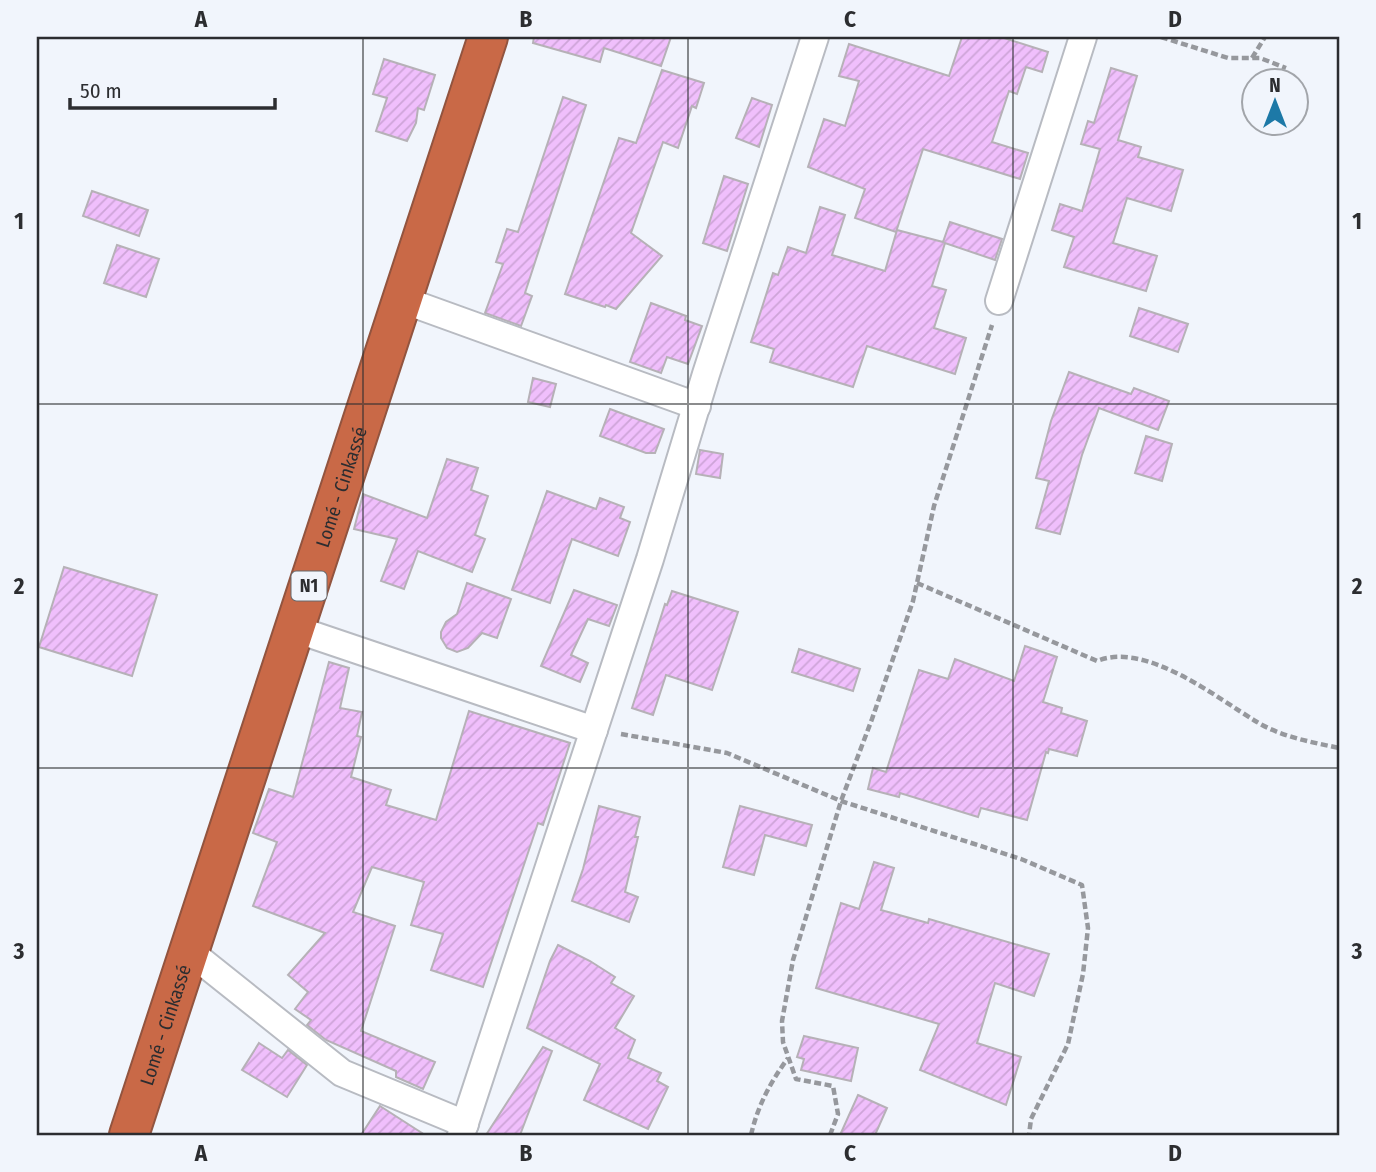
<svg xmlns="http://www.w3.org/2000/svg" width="1376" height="1172" viewBox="0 0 1376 1172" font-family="'Fira Sans Condensed',sans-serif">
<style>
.building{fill:url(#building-hatch);stroke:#b6b1b7;stroke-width:2}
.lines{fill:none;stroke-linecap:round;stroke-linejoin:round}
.minor-casing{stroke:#b8bbc2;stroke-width:30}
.highway-casing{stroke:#92543f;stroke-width:42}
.path{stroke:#96989d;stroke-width:4.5;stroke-dasharray:7 3.5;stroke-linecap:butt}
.minor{stroke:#fff;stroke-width:26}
.highway{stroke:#c96947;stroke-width:38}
.grid{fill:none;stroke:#2c2d30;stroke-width:2;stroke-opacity:0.55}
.labels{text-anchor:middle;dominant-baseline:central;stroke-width:7;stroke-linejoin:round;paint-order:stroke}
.shield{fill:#f1f5fc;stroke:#67696d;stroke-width:2}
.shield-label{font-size:18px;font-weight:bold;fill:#2c2d30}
.street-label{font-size:19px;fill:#2c2d30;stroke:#f1f5fc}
.neatline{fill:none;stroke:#2c2d30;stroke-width:2.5}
.grid-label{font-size:23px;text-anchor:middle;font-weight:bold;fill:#2c2d30}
</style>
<defs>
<pattern id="building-hatch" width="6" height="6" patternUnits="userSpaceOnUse" patternTransform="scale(1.75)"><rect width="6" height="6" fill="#f0bffc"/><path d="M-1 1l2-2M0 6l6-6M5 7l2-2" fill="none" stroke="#cea4d8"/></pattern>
</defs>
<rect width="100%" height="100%" fill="#f1f5fc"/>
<g class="building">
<path d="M534 37H671L661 66 604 48 600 62 533 43Z"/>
<path d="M962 37H1001L1048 52 1042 72 1026 67 1017 94 1009 91 992 142 1028 153 1020 179 923 149 896 232 855 218 865 189 808 167 824 119 845 126 859 81 839 76 849 44 949 76Z"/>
<path d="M384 59 435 75 424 110 418 108 416 123 407 141 376 131 387 98 373 94Z"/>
<path d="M1111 68 1137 76 1118 140 1141 147 1138 157 1183 170 1171 211 1127 198 1113 243 1157 256 1146 291 1064 267 1074 237 1052 230 1060 204 1082 211 1100 149 1081 144 1088 121 1094 123Z"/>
<path d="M662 70 704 83 696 108 692 106 678 148 663 142 631 233 662 256 616 309 606 305 605 307 565 294 619 138 636 143Z"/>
<path d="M563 97 586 105 525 293 532 296 521 326 485 313 503 264 496 262 507 229 518 232Z"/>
<path d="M752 98 772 105 759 147 736 138Z"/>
<path d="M724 176 748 184 727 251 703 243Z"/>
<path d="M92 191 148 210 139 236 83 216Z"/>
<path d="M820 207 845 215 832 255 885 271 897 230 943 242 950 222 1002 239 995 260 945 243 932 286 946 290 934 328 966 338 955 374 867 346 853 387 770 362 774 349 751 342 773 273 778 275 788 247 806 253Z"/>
<path d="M117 245 159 259 146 297 104 283Z"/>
<path d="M651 303 686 316 685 320 702 326 688 364 667 357 661 373 630 362Z"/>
<path d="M1139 308 1188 324 1178 352 1130 336Z"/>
<path d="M1069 372 1131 394 1134 388 1169 401 1158 430 1099 408 1082 455 1060 534 1036 528 1049 481 1036 478 1051 421Z"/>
<path d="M533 378 556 384 550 407 528 402Z"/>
<path d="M610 409 664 429 655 453H646L600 436Z"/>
<path d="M1146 436 1172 444 1162 481 1135 473Z"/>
<path d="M700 450 723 454 720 478 696 474Z"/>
<path d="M447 459 478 468 471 490 488 496 475 535 485 539 472 572 418 551 404 589 381 581 397 539 354 529 363 494 427 518Z"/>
<path d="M547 491 596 509 600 498 624 507 620 518 630 522 618 556 572 539 550 603 512 590Z"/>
<path d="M64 567 157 595 132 676 39 647Z"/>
<path d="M467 583 511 599 497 638 482 633 468 648 457 652 447 648 441 638V632L446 622 457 614Z"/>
<path d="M574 590 617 605 609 626 588 619 571 655 588 663 580 682 541 666Z"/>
<path d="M672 591 738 612 712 690 666 675 653 715 632 708 665 604 667 605Z"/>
<path d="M1025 646 1057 657 1043 702 1062 708 1061 713 1087 721 1077 756 1049 749 1048 753 1046 752 1027 820 981 808 978 817 900 793 899 797 868 789 873 768 886 772 919 670 948 679 955 659 1014 681Z"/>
<path d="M799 649 860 669 853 691 792 672Z"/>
<path d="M329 662 349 668 340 708 362 712 357 736 361 737 351 777 391 790 386 805 436 820 469 711 570 743 543 825 538 823 483 987 431 970 443 934 411 925 424 882 372 867 353 912 395 926 361 1031 435 1062 423 1089 396 1077V1071L326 1040 307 1025 311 1020 295 1009 308 992 288 975 325 933 253 906 277 842 253 833 269 789 293 797Z"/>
<path d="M599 806 640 817 635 837H638L625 892 638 897 629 922 572 901 583 869Z"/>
<path d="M740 806 812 825 806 846 765 835 754 875 723 867Z"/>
<path d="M874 862 894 868 881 910 928 923 929 919 1049 954 1034 996 995 983 977 1043 1021 1057 1006 1105 920 1070 939 1024 816 988 841 903 859 909Z"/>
<path d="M558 945 590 961 615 977 611 983 634 996 615 1028 635 1040 628 1058 661 1073 657 1081 668 1087 648 1129 584 1100 600 1064 527 1028 550 961Z"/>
<path d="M804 1036 858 1048 851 1081 801 1070 804 1059 797 1057Z"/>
<path d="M259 1043 282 1058 288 1050 307 1065 287 1097 242 1070Z"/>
<path d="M543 1047 552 1051 520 1135H486Z"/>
<path d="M858 1095 887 1108 875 1135H840Z"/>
<path d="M380 1106 425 1135H361Z"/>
</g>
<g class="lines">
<defs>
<g id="minor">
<path d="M403 300 697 406"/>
<path d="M999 301 1083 37"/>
<path d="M295 629 594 730"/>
<path d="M189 951 342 1073 465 1124"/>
<path d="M461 1135 650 559 706 374 815 37"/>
</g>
<g id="highway">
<path id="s1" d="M129 1135 488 37"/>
</g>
</defs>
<use href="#minor" class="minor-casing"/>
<use href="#highway" class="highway-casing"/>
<g class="path">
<path d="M1161 37 1228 58H1260L1286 68"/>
<path d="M1252 58 1265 37"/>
<path d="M917 583 1097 661C1146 641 1217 698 1257 722 1282 737 1311 742 1339 748"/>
<path d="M621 734 727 753 841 801 1021 859 1082 885 1088 928 1083 974 1068 1044 1031 1119 1029 1135"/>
<path d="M751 1135C758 1105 770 1083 788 1058"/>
<path d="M830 1135 838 1114 833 1086 796 1079 783 1042 782 1021 793 960 841 801 872 719 913 601 934 506 992 325"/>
</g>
<use href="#minor" class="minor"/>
<use href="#highway" class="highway"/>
</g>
<path class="grid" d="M363 37V1135M688 37V1135M1013 37V1135M37 404H1339M37 768H1339"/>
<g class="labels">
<rect class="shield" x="291.5" y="571.5" width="35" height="29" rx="5"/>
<g class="shield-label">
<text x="309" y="586">N1</text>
</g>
<g class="street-label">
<text stroke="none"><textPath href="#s1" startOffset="682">Lomé - Cinkassé</textPath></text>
<text stroke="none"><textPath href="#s1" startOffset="116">Lomé - Cinkassé</textPath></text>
</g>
</g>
<rect width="1376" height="1172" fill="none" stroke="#f1f5fc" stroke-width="77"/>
<g transform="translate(1275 102)"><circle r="33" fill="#f1f5fc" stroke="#a2a5aa" stroke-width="2"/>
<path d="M0-5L12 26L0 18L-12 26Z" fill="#1d79a7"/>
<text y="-10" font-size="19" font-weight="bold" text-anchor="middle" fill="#2c2d30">N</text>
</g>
<path d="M70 98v10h205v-10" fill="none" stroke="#2c2d30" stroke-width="3.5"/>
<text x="80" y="98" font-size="21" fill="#2c2d30" stroke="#f1f5fc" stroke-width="5" paint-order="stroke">50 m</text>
<rect x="38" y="38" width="1300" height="1096" class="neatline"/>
<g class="grid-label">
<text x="201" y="27">A</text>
<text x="526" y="27">B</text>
<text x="850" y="27">C</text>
<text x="1175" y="27">D</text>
<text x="19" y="229">1</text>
<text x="1357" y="229">1</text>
<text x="19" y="594">2</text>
<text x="1357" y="594">2</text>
<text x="19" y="959">3</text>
<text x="1357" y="959">3</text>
<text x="201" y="1161">A</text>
<text x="526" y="1161">B</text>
<text x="850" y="1161">C</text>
<text x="1175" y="1161">D</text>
</g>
</svg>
